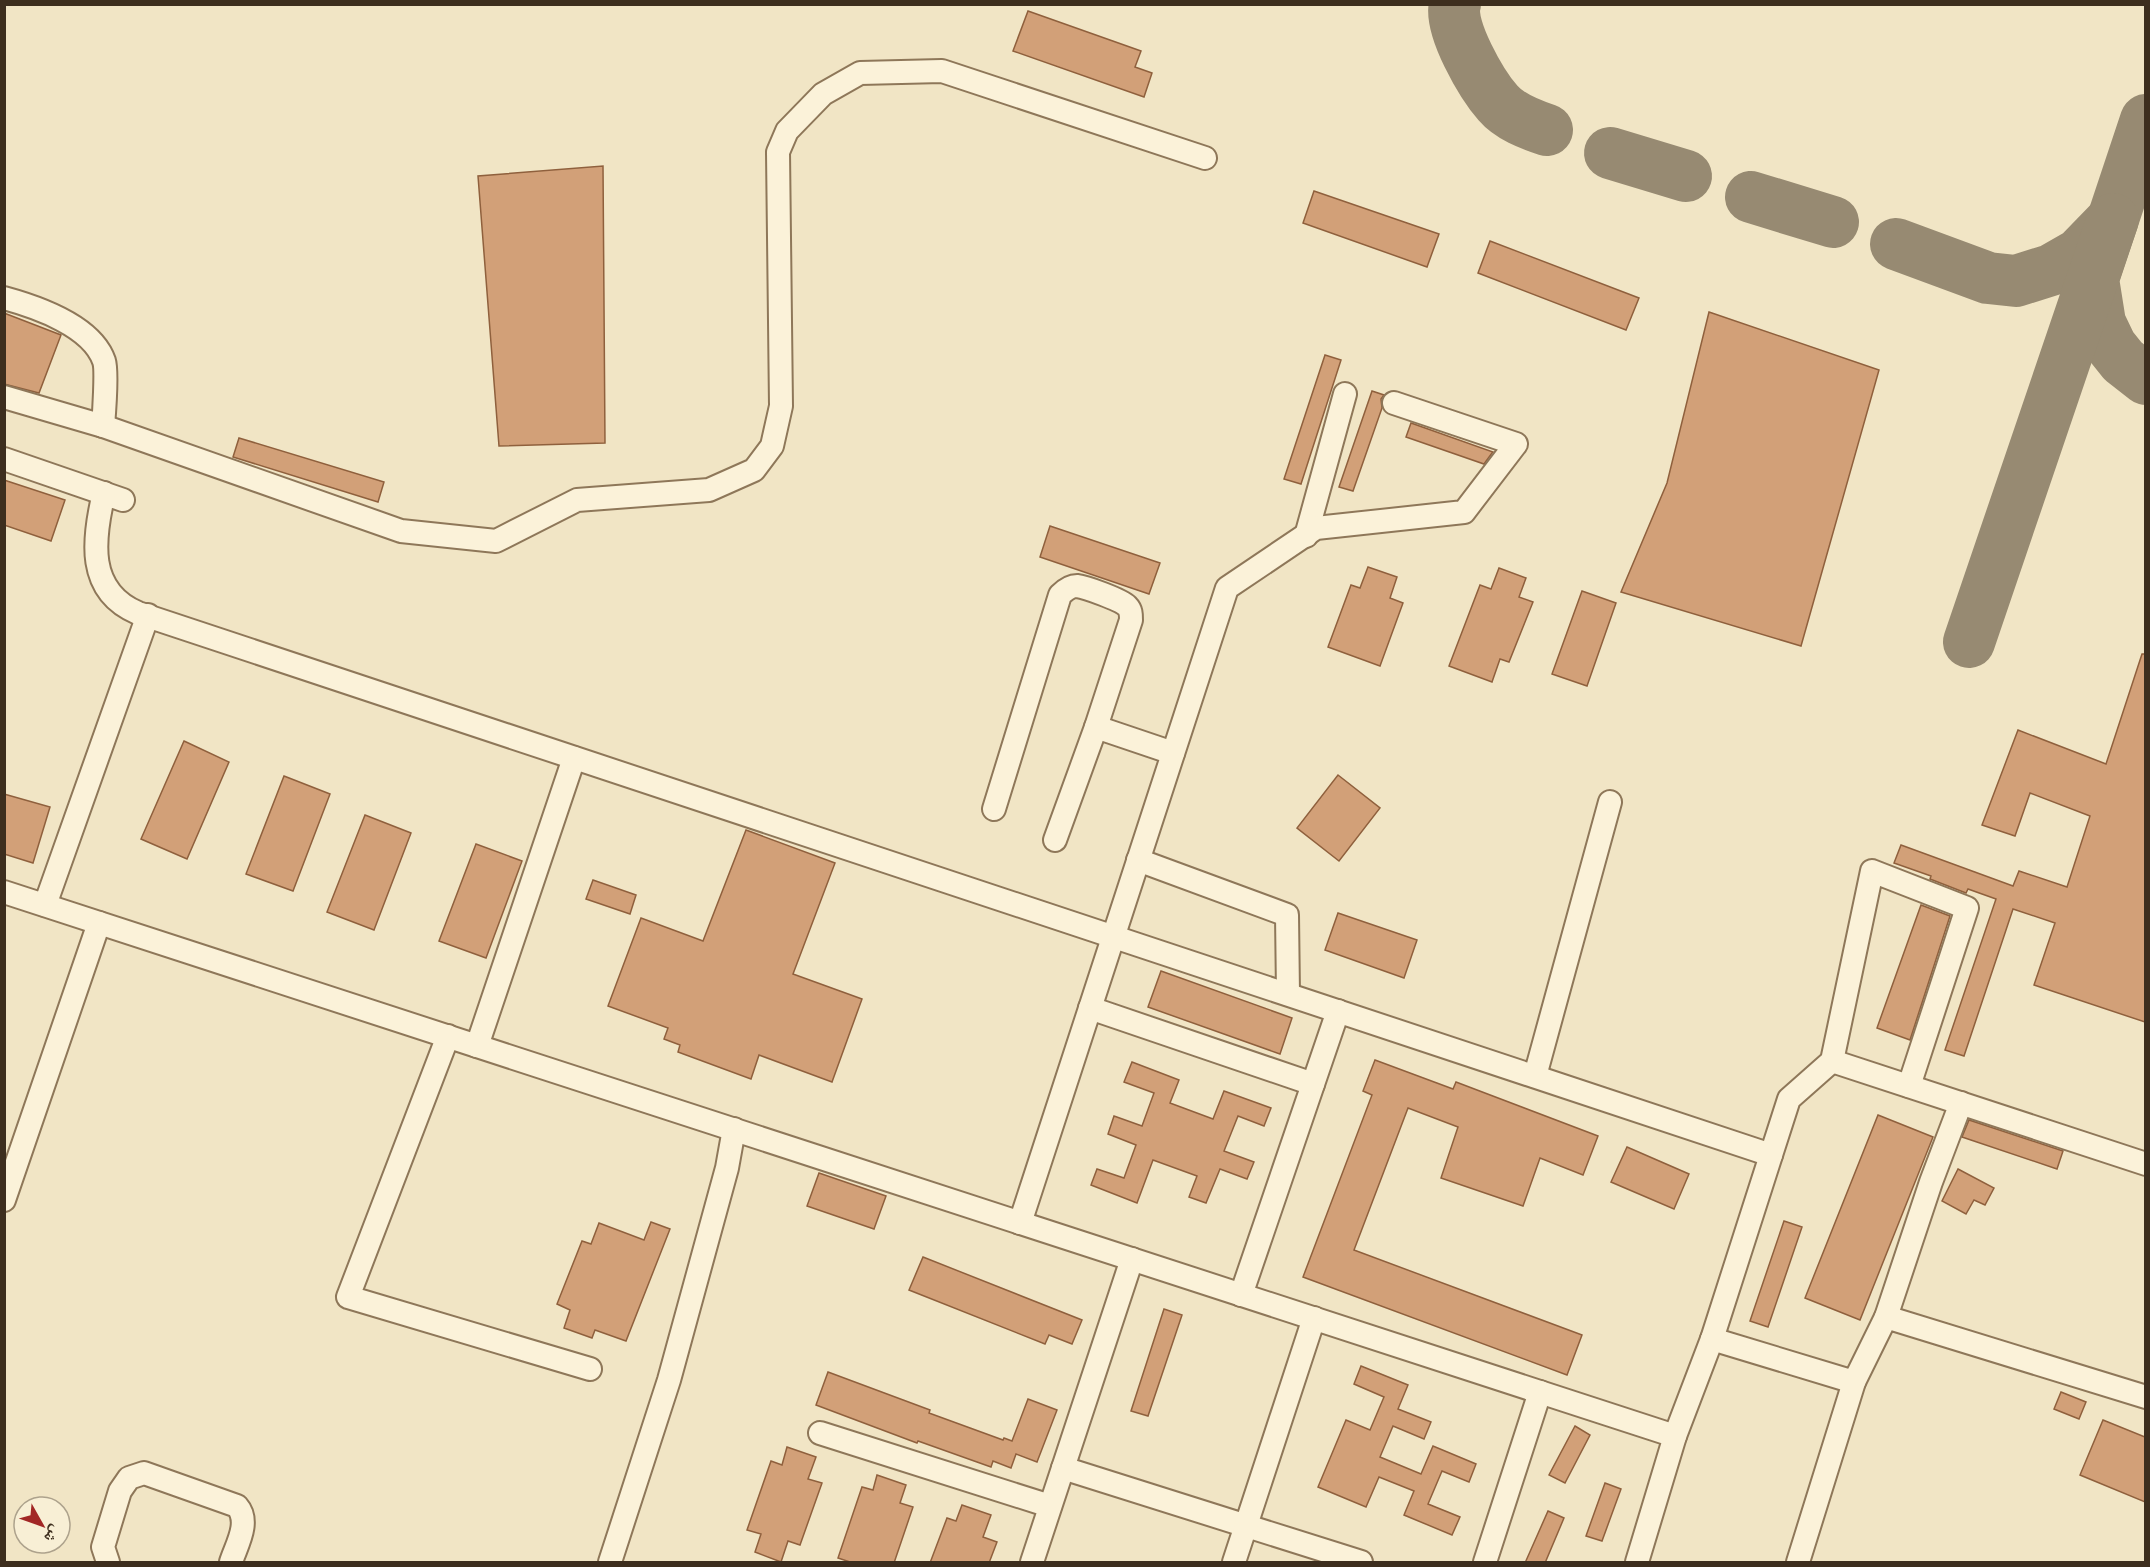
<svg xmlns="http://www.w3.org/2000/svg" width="2150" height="1567" viewBox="0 0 2150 1567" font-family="Literata,'Noto Naskh Arabic',serif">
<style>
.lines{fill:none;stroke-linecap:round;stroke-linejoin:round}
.taxiway{stroke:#978a72;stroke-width:52}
.building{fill:#d2a078;stroke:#8f603d;stroke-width:1.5}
.minor-casing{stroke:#8e7759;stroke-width:26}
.minor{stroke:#fbf2d9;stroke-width:22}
</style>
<rect width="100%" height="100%" fill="#f1e5c5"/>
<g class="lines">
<g class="taxiway">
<path d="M1455 4C1448 27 1482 85 1498 103 1510 117 1529 124 1547 130"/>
<path d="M2146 120 2093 279 2100 323 2111 346 2123 361 2146 379"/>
<path d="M1610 153 1686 176"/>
<path d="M1751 197 1833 222"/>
<path d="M1896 244 1988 278 2016 281 2051 270 2079 254 2112 220"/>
<path d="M1969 642 2113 219"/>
</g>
</g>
<g class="building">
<path d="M1028 11 1141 51 1135 67 1152 73 1144 97 1013 51Z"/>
<path d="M603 166 605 443 499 446 478 176Z"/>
<path d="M1314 191 1439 234 1427 267 1303 223Z"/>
<path d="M1490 241 1639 298 1626 330 1478 273Z"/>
<path d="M1709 312 1879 370 1801 646 1621 592 1667 483Z"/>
<path d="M4 313 61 335 39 393 4 384Z"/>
<path d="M1325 355 1341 360 1301 484 1284 479Z"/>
<path d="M1372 391 1384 395 1381 399 1382 408 1353 491 1339 487Z"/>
<path d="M1411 423 1493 452 1492 453 1484 464 1406 437Z"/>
<path d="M239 438 384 482 378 502 233 457Z"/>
<path d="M4 480 65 500 51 541 4 525Z"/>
<path d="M1050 526 1160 563 1149 594 1040 557Z"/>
<path d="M1368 567 1397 577 1390 598 1403 603 1380 666 1328 647 1351 585 1360 588Z"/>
<path d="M1499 568 1526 578 1519 597 1533 602 1509 662 1500 659 1492 682 1449 666 1480 585 1491 589Z"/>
<path d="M1582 591 1616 603 1587 686 1552 674Z"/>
<path d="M2142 654H2145V1022L2034 985 2055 923 2013 909 1964 1056 1945 1050 1996 899 1968 889 1966 893 1930 879 1931 876 1894 863 1901 845 2013 886 2019 871 2067 887 2090 816 2030 793 2015 836 1982 825 2018 730 2106 764Z"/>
<path d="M184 741 229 762 187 859 141 839Z"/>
<path d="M1338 775 1380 808 1339 861 1297 828Z"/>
<path d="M284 776 330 794 293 891 246 874Z"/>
<path d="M4 794 50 807 33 863 4 854Z"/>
<path d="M365 815 411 833 374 930 327 912Z"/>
<path d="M746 830 835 863 793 974 862 999 832 1082 759 1055 751 1079 678 1052 680 1045 664 1039 668 1028 608 1006 641 918 703 941Z"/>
<path d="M476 844 522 861 486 958 439 941Z"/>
<path d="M593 880 636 895 630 914 586 899Z"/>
<path d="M1921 905 1950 916 1910 1040 1877 1028Z"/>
<path d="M1338 913 1417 940 1404 978 1325 950Z"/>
<path d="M1161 971 1292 1018 1280 1054 1148 1007Z"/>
<path d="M1375 1060 1453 1089 1456 1082 1598 1136 1583 1175 1540 1158 1523 1206 1441 1178 1458 1127 1408 1108 1354 1250 1582 1335 1567 1375 1303 1277 1372 1095 1363 1091Z"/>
<path d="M1132 1062 1179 1080 1170 1103 1213 1119 1224 1091 1271 1108 1264 1126 1238 1116 1224 1151 1254 1162 1247 1179 1220 1169 1206 1203 1189 1197 1197 1176 1153 1160 1137 1203 1091 1185 1097 1169 1124 1178 1136 1145 1108 1134 1114 1116 1142 1126 1154 1093 1124 1082Z"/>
<path d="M1878 1115 1933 1137 1860 1320 1805 1298Z"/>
<path d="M1969 1120 2063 1151 2057 1169 1962 1137Z"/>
<path d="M1627 1147 1689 1174 1674 1209 1611 1182Z"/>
<path d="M1958 1169 1994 1188 1985 1205 1974 1200 1966 1214 1942 1201Z"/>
<path d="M819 1173 886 1196 874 1229 807 1206Z"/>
<path d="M1784 1221 1802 1227 1768 1327 1750 1321Z"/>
<path d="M651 1222 670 1229 626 1341 595 1330 592 1338 564 1328 570 1310 557 1304 582 1241 591 1244 599 1223 644 1240Z"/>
<path d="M923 1257 1082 1320 1072 1344 1049 1335 1045 1344 909 1290Z"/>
<path d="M1164 1309 1182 1315 1148 1416 1131 1411Z"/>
<path d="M1361 1366 1408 1385 1398 1409 1431 1422 1424 1439 1393 1426 1380 1457 1421 1474 1433 1446 1476 1464 1469 1482 1442 1471 1428 1504 1460 1517 1452 1535 1404 1515 1414 1491 1379 1477 1366 1507 1318 1487 1346 1420 1370 1430 1384 1397 1354 1384Z"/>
<path d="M828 1372 930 1410 929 1413 1003 1440 1004 1438 1012 1441 1028 1399 1057 1410 1037 1462 1016 1454 1011 1468 993 1461 991 1467 918 1441 917 1443 816 1405Z"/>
<path d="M2061 1392 2086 1402 2079 1419 2054 1409Z"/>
<path d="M2103 1420 2145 1437V1502L2080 1475Z"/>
<path d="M1575 1426 1590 1435 1565 1483 1549 1475Z"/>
<path d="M787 1447 816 1457 808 1479 822 1483 800 1545 788 1541 781 1562 755 1552 761 1534 747 1530 771 1461 782 1465Z"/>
<path d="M877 1475 906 1485 900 1503 913 1507 894 1563H853L838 1558 862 1487 873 1490Z"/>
<path d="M1605 1483 1621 1489 1602 1541 1586 1536Z"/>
<path d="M962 1505 991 1515 983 1537 997 1542 989 1563H930L947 1518 956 1521Z"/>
<path d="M1548 1511 1564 1518 1545 1563H1525Z"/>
</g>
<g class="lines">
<defs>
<g id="minor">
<path d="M4 298C37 307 92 326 104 361 107 370 104 414 103 426"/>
<path d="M4 397 103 426 401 531 496 541 577 500 709 490 754 470 772 446 781 406 778 152 787 131 823 94 860 73 942 71 1205 158"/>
<path d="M4 459 123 500"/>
<path d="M104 493C93 539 86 591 138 613L1771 1155"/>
<path d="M1306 536 1345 394"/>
<path d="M1096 727 1173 753"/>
<path d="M994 809 1060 595C1065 590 1070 586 1077 586 1086 587 1121 600 1127 606 1131 610 1131 614 1131 620L1096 727 1055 840"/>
<path d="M1138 860 1287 915 1288 994"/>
<path d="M4 892 1675 1436"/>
<path d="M45 905 148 615"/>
<path d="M1090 1008 1313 1084"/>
<path d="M448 1036 348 1297 590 1369"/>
<path d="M477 1046 574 758"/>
<path d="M1832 1061 2146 1164"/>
<path d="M1535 1076 1610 802"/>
<path d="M4 1200 99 923"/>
<path d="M1020 1223 1227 588 1316 528 1464 512 1516 444 1394 403"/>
<path d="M1241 1295 1338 1011"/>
<path d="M1886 1317 1931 1182 1961 1103"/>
<path d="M1712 1339 1854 1382 1886 1317 2146 1397"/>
<path d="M820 1433 1050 1506"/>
<path d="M1063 1468 1361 1562"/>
<path d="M108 1562 103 1547 120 1491 129 1478 144 1473 237 1506C251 1522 236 1546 231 1562"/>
<path d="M610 1562 669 1380 727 1168 734 1129"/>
<path d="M1032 1562 1132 1259"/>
<path d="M1234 1562 1314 1318"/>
<path d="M1485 1562 1540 1392"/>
<path d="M1637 1562 1675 1436 1712 1339 1789 1099 1832 1061 1872 871 1967 908 1909 1086"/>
<path d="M1798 1562 1854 1382"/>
</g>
</defs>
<use href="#minor" class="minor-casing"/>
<use href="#minor" class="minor"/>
</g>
<rect width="2150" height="1567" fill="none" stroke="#3d2e1e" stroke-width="12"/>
<g transform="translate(42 1525) rotate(130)"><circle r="28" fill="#f8efd5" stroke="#ada28c" stroke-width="1.5"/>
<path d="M0-4.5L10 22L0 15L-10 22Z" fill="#a22725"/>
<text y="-9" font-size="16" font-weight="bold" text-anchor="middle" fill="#3d2e1e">ش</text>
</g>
</svg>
